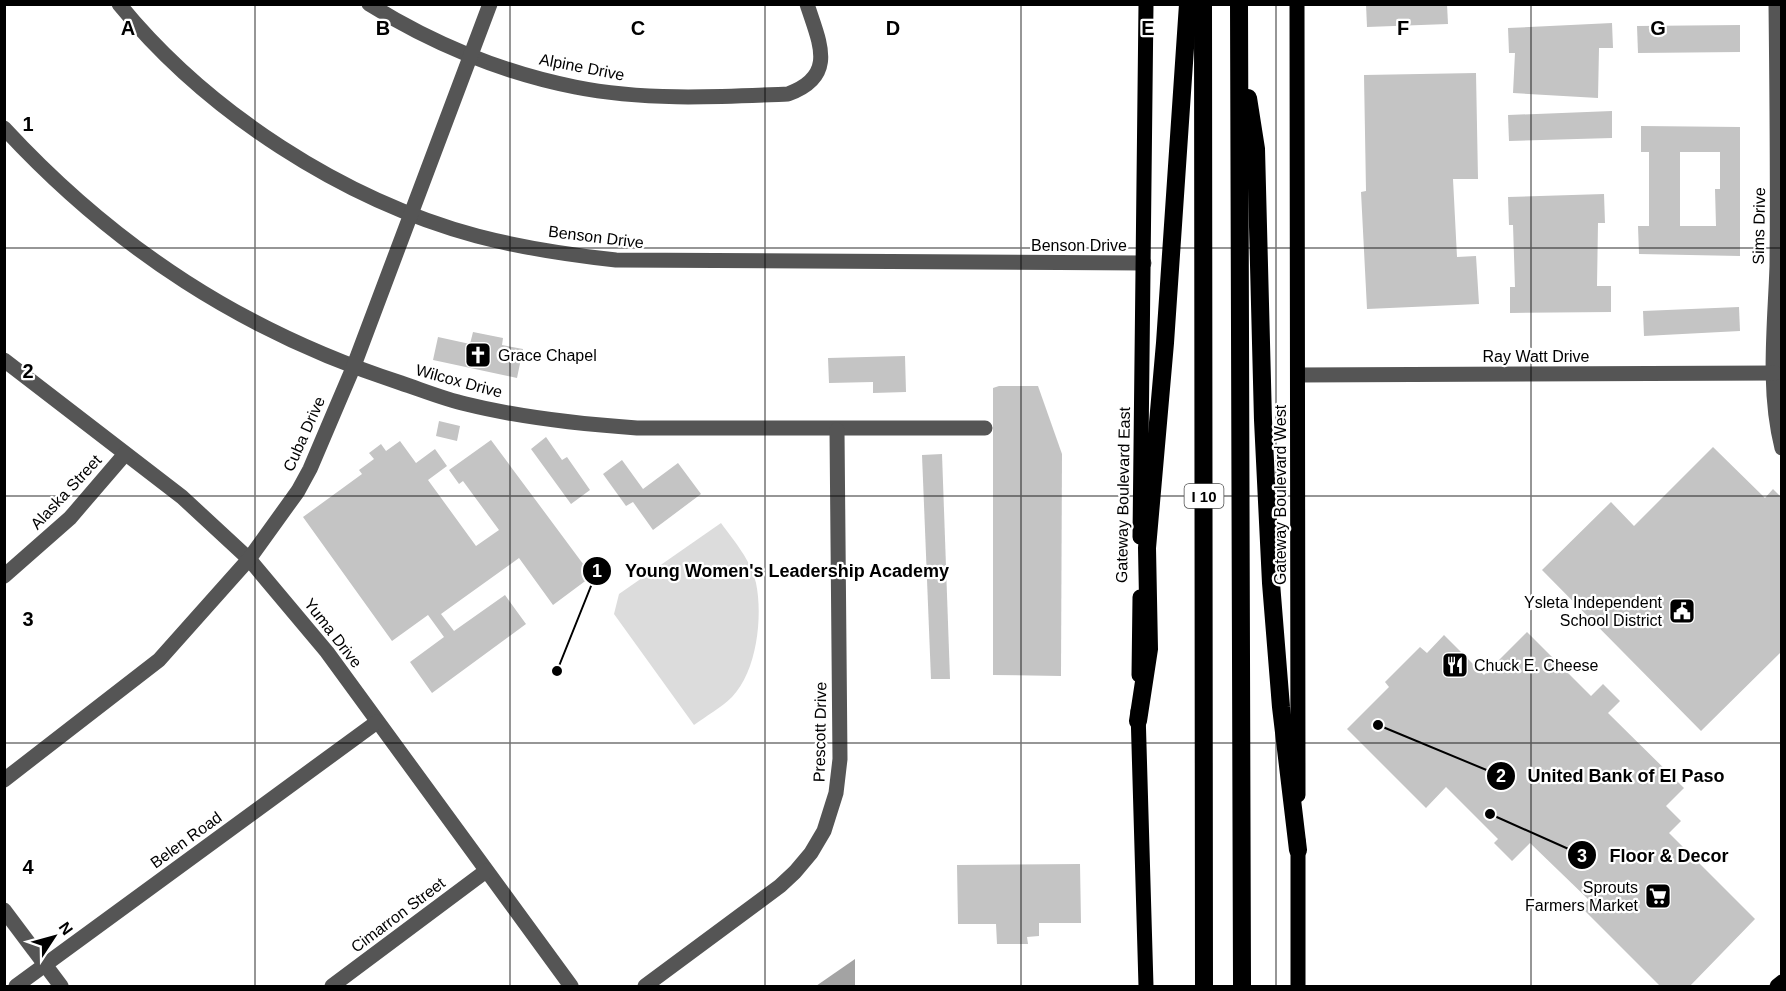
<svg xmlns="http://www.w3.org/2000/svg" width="1786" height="991" viewBox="0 0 1786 991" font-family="Helvetica,sans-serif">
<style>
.green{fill:#dcdcdc}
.water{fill:#a3a3a3}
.building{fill:#c4c4c4;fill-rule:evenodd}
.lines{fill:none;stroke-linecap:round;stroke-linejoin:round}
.minor{stroke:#555;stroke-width:15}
.major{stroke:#000;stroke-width:15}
.highway{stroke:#000;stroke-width:18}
.grid{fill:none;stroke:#000;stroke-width:1.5;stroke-opacity:0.55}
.labels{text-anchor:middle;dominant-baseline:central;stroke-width:4.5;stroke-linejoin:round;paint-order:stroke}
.shield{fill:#fff;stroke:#4c4c4c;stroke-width:1.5}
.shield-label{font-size:15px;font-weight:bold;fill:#000}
.street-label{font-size:16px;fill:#000;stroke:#fff}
.poi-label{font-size:16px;fill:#000;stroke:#fff;text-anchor:start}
.grid-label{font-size:20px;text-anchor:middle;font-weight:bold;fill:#000;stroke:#fff;stroke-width:4.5;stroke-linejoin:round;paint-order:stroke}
.leader{fill:none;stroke:#000;stroke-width:2}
.callout-dot{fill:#000;stroke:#fff;stroke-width:2}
.mark-label{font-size:18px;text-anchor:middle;font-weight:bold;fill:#fff}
.callout-label{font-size:18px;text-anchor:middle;font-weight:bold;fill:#000;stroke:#fff;stroke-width:4.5;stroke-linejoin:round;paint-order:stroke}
</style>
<rect width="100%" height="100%" fill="#fff"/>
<path class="green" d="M721 523C734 541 751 560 756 583 763 617 757 671 732 697 721 708 706 716 694 725L614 614 619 594Z"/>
<path class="water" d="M855 959V986H816Z"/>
<g class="building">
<path d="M1366 4H1447L1448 24 1367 27Z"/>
<path d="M1612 23 1613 48H1599L1598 98 1513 93 1515 53H1509L1508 28Z"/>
<path d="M1740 25V52L1638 53 1637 26Z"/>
<path d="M1476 73 1478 179H1453L1457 257 1476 256 1479 304 1367 309 1361 192 1366 191 1364 75Z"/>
<path d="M1612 111V138L1509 141 1508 115Z"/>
<path d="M1641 126 1740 127V256L1639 254 1638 226H1649V152H1641ZM1680 152H1720V189H1715L1716 226H1680Z"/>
<path d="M1604 194 1605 223H1598L1597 286H1611V312L1510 313V287H1515L1513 225H1509L1508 197Z"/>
<path d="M1739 307 1740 331 1644 336 1643 311Z"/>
<path d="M473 332 503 338 502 345 523 349 517 378 433 360 438 337 470 344Z"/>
<path d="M905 356 906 392 873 393V382L829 383 828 358Z"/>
<path d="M999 386H1038L1062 454 1061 676 993 675V388Z"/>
<path d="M439 421 460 426 457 441 436 436Z"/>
<path d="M546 437 562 460 567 457 590 490 571 504 531 449Z"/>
<path d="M491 440 592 576 553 605 519 558 441 614 454 631 505 595 526 624 432 693 410 662 444 637 428 615 392 641 303 517 362 474 359 470 374 459 369 453 381 444 386 451 400 441 416 463 435 449 447 466 428 480 476 546 499 530 463 481 459 484 449 470Z"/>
<path d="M1713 447 1765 498 1773 489 1782 498V651L1701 731 1542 570 1611 502 1634 526Z"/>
<path d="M942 454 950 679H931L922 455Z"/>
<path d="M622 460 643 489 678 463 701 494 653 530 633 502 626 506 603 474Z"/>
<path d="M1527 632 1591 696 1603 684 1620 701 1608 713 1684 788 1666 806 1681 821 1669 833 1755 919 1689 987H1661L1581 907 1589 900 1530 843 1512 861 1494 843 1498 839 1446 787 1426 808 1347 729 1389 687 1385 682 1420 647 1427 653 1444 635 1484 675Z"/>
<path d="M1080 864 1081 923H1039V936L1027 937 1028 944H997L996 924H958L957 865Z"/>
</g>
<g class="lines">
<g class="minor">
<path d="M119 4C207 112 343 200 477 236 523 248 570 255 616 260L1144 263"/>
<path d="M369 4C431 43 503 73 575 87 645 101 718 97 788 94 838 76 819 42 807 4"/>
<path d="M1776 4C1777 92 1778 178 1777 266 1775 325 1767 390 1782 448"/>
<path d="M4 128C116 249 244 332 401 383 422 390 444 399 466 404 522 418 580 424 637 428H985"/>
<path d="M4 360 182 497 249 559 327 652 571 986"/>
<path d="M1298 375 1775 373"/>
<path d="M4 576 70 518 125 454"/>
<path d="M4 780 159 660 249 559 298 491 310 469 353 368 490 4"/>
<path d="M4 910 61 986"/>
<path d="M16 986 377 722"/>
<path d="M332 986 486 871"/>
<path d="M645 986 780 886 795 872 811 853 824 831 836 793 840 759 837 430"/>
</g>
<g class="major">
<path d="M1297 4 1298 795"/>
<path d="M1140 537 1146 4"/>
<path d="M1139 675 1140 597"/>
<path d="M1138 711 1146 986"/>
<path d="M1298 986V840"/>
<path d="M1777 986 1782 982"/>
</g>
<g class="highway">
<path d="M1203 4 1204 986"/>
<path d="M1239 4 1242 986"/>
<path d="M1248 98 1256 149 1263 420 1271 583 1281 707 1298 850"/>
<path d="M1138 721 1149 649 1147 548 1165 343 1188 4"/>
</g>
</g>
<path class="grid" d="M255 4V986M510 4V986M765 4V986M1021 4V986M1276 4V986M1531 4V986M4 248H1782M4 496H1782M4 743H1782"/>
<defs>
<symbol id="church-square" viewBox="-11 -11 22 22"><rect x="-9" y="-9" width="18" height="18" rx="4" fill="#000" stroke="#fff"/><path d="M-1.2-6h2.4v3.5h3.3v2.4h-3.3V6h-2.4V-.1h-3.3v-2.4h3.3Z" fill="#fff"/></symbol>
<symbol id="civic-square" viewBox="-11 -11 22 22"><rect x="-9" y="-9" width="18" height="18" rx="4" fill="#000" stroke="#fff"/><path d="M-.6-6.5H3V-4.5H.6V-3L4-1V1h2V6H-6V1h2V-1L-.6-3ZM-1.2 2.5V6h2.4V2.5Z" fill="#fff"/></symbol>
<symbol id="restaurant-square" viewBox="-11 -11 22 22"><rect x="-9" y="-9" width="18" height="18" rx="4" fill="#000" stroke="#fff"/><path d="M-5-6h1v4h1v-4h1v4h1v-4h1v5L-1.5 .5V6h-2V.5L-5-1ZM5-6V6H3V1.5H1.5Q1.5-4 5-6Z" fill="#fff"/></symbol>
<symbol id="supermarket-square" viewBox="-11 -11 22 22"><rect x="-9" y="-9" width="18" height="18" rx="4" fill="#000" stroke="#fff"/><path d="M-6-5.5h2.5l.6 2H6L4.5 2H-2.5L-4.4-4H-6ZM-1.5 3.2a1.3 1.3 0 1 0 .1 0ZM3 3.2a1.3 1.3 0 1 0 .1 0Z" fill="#fff"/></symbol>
</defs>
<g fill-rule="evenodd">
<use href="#church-square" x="463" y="340" width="30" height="30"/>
<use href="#civic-square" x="1667" y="596" width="30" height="30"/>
<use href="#restaurant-square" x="1440" y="650" width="30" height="30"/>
<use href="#supermarket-square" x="1643" y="881" width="30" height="30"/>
</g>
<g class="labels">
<rect class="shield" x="1184.5" y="484" width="39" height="24" rx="4.5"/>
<g class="shield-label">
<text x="1204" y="496">I 10</text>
</g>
<g class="street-label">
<text transform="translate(582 67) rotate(11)">Alpine Drive</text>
<text transform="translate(1759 226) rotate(-89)">Sims Drive</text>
<text transform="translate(596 237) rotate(7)">Benson Drive</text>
<text x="1079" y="245">Benson Drive</text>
<text x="1536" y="356">Ray Watt Drive</text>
<text transform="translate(459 381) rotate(15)">Wilcox Drive</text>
<text transform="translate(304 434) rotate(-66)">Cuba Drive</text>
<text transform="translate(66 492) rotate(-47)">Alaska Street</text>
<text transform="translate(1123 495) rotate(-89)">Gateway Boulevard East</text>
<text transform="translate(1280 495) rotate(-90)">Gateway Boulevard West</text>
<text transform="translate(333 633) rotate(52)">Yuma Drive</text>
<text transform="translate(820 732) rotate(-89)">Prescott Drive</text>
<text transform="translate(186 840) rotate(-36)">Belen Road</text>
<text transform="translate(398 915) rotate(-37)">Cimarron Street</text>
</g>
<g class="poi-label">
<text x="498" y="355">Grace Chapel</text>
<text x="1662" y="602" text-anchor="end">Ysleta Independent<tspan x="1662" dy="18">School District</tspan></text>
<text x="1474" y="665">Chuck E. Cheese</text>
<text x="1638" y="887" text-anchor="end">Sprouts<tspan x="1638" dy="18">Farmers Market</tspan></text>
</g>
</g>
<g class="grid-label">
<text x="128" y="35">A</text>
<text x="383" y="35">B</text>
<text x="638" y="35">C</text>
<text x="893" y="35">D</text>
<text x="1148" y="35">E</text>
<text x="1403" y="35">F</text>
<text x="1658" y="35">G</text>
<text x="28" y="131">1</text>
<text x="28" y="378">2</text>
<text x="28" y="626">3</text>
<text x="28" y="874">4</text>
</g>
<path class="leader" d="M557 671L597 571M1378 725L1501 776M1490 814L1582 855"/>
<g class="callout-dot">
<circle cx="557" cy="671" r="6"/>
<circle cx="1378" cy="725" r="6"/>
<circle cx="1490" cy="814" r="6"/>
<circle cx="597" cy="571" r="15"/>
<circle cx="1501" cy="776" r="15"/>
<circle cx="1582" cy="855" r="15"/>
</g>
<g class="mark-label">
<text x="597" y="577">1</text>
<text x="1501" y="782">2</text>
<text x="1582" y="862">3</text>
</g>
<g class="callout-label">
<text x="787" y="577">Young Women's Leadership Academy</text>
<text x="1626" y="782">United Bank of El Paso</text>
<text x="1669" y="862">Floor &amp; Decor</text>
</g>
<rect width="1786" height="991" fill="none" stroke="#000000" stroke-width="12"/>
<g transform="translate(54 937) rotate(54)" stroke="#ffffff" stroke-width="4.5" paint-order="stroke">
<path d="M0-4.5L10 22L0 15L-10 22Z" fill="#000000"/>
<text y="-9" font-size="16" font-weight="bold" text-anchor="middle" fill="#000000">N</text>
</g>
</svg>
